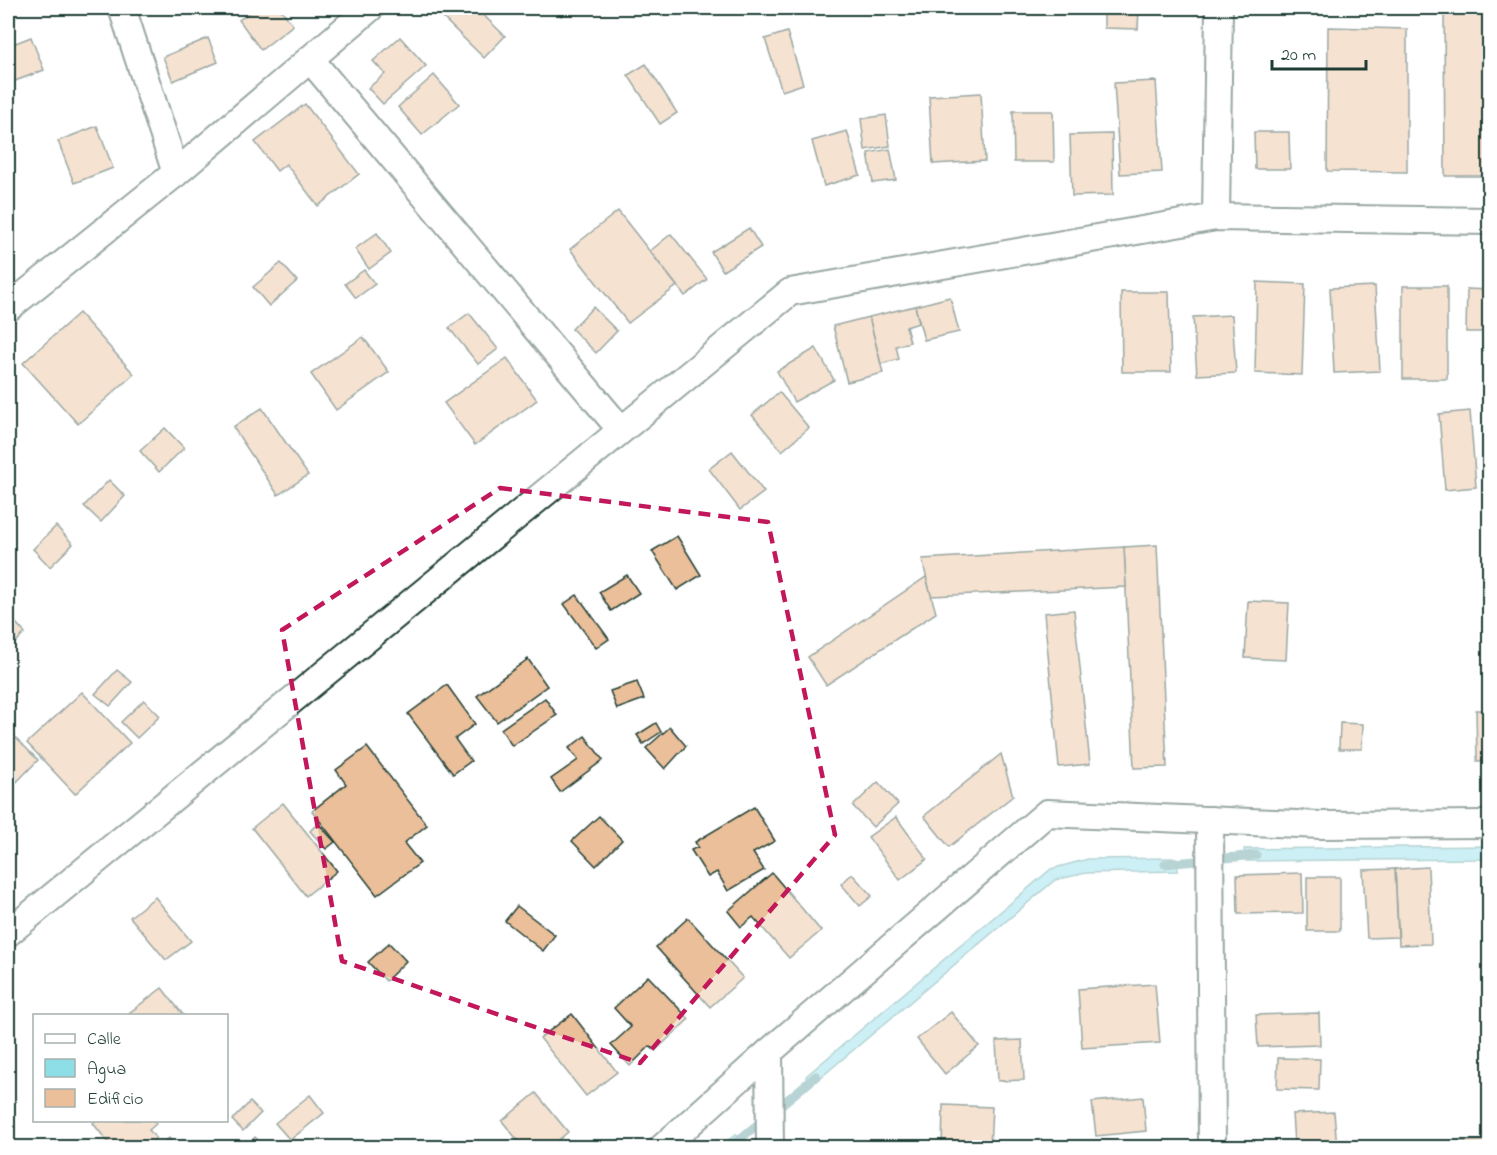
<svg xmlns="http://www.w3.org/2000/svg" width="1497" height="1155" viewBox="0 0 1497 1155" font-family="'Indie Flower',sans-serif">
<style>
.water{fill:#8edee8;stroke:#629ea0;stroke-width:1.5}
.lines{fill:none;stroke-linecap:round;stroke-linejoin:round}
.stream{stroke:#629ea0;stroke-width:9}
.building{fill:#eabf99;stroke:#1f3d34;stroke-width:1.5}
.minor-casing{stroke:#1f3d34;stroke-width:30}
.minor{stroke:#fff;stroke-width:26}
.marked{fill:none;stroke:#c2185b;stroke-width:4.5;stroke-dasharray:12 8;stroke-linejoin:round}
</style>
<rect width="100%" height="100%" fill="#fff"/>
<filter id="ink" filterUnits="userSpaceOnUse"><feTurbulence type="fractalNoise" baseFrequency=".0167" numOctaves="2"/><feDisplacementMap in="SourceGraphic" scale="12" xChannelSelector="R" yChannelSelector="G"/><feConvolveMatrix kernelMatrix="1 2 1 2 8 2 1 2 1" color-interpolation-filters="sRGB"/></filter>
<g filter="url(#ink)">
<g class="water">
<path d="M1489 846V859L1246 861 1244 849Z"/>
<path d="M1177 858 1178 871 1086 873 1055 880 807 1089 806 1076 1051 869 1088 859Z"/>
<path d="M736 1134 741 1145 738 1147H720Z"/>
</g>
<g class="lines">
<g class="stream">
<path d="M1165 864 1256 855"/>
<path d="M729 1148 816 1076"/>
</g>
</g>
<g class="building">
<path d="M256 8H280L293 25 261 50 239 20Z"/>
<path d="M438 8H476L505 36 484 58 435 10Z"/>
<path d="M554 8H573L561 16Z"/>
<path d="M1104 8H1139L1138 29 1104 28Z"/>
<path d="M1444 8H1490V176H1445Z"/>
<path d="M1328 27 1407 29V172L1327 171Z"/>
<path d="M787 32 803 84 782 91 765 39Z"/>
<path d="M31 37 44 70 10 83 8 77V64L14 62 8 46Z"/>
<path d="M400 37 426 66 383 104 368 88 385 74 373 61Z"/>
<path d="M208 38 218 62 173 81 163 57Z"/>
<path d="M646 64 677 113 660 124 628 75Z"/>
<path d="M434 75 459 104 422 135 398 107Z"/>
<path d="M1156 81 1162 172 1120 174 1114 83Z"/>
<path d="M981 93 985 161 933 164 929 96Z"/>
<path d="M305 104 359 174 318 206 286 164 277 171 255 142Z"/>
<path d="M1013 111H1053L1054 162H1014Z"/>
<path d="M886 115 890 146 865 150 861 119Z"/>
<path d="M97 126 113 168 74 183 58 141Z"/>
<path d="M847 131 860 175 824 186 812 141Z"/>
<path d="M1254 132H1289L1290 169H1255Z"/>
<path d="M1112 134 1113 195 1072 196 1070 135Z"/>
<path d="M890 149 896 180 873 183 868 153Z"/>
<path d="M618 211 677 286 628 323 570 249Z"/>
<path d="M749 228 761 247 723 271 711 252Z"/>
<path d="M377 233 391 253 369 269 355 249Z"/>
<path d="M671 234 707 279 685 296 650 251Z"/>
<path d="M281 263 297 281 269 306 253 287Z"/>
<path d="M364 270 375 284 356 298 345 284Z"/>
<path d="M1257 282 1305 284 1302 375 1255 373Z"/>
<path d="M1375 286 1380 371 1334 373 1330 288Z"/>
<rect x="1403" y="286" width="44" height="93"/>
<path d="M1467 289 1490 290V332H1466Z"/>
<path d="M1121 292H1169L1171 372H1122Z"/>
<path d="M950 297 959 332 924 340 915 306Z"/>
<path d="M915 306 919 323 906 327 910 342 896 346 899 359 881 364 869 317Z"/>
<path d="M593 307 617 331 596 353 572 329Z"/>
<path d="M79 313 134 374 78 424 23 363Z"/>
<path d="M469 313 498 349 478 364 449 328Z"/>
<path d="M1232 315 1236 373 1197 375 1193 317Z"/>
<path d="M869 317 883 373 847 382 833 326Z"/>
<path d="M363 337 389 372 336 410 311 374Z"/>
<path d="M816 348 834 380 794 402 777 371Z"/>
<path d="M507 358 537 400 475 445 444 403Z"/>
<path d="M779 392 809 428 782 451 752 415Z"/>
<path d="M262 408 308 475 278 495 233 427Z"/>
<path d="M1470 411 1476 487 1445 490 1439 414Z"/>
<path d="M165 428 184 448 159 472 140 451Z"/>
<path d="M732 451 764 492 740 510 709 469Z"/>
<path d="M109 480 125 496 101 522 84 506Z"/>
<path d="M56 526 73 544 50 567 33 549Z"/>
<path d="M677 536 701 575 677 590 652 551Z"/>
<path d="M1157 545 1167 767 1134 768 1124 547Z"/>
<path d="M1124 547 1126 587 931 596 922 559Z"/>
<path d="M627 575 639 593 611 611 599 592Z"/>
<path d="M926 577 936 613 826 685 808 657Z"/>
<path d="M577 595 609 639 596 648 564 604Z"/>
<path d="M1248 601 1289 603 1286 660 1245 658Z"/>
<path d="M1074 610 1090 764 1059 767 1044 613Z"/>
<path d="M8 614 25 633 8 650Z"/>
<path d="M528 659 547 686 497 722 477 696Z"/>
<path d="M117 670 132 682 110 706 95 694Z"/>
<path d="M637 682 644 699 617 709 610 691Z"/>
<path d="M447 685 475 724 455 739 471 761 453 774 408 714Z"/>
<path d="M82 692 130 743 75 794 27 743Z"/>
<path d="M545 698 557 715 512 746 501 729Z"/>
<path d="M144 700 160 716 137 738 121 722Z"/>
<path d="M1476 710H1490V761H1477Z"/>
<path d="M656 723 661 732 643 744 637 735Z"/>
<path d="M1340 723 1363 724 1362 749H1339Z"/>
<path d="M670 727 686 746 665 769 646 748Z"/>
<path d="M13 735 38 760 8 791V741Z"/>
<path d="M585 736 603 760 560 792 551 779 578 760 569 748Z"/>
<path d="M367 747 427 825 404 843 420 863 377 895 312 811 346 784 336 770Z"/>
<path d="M1001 754 1013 796 949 847 924 816Z"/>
<path d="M878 782 898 804 873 827 853 806Z"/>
<path d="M283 803 337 871 306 896 252 828Z"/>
<path d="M754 807 775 841 753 853 764 870 728 891 717 872 708 877 691 850 698 847 695 842Z"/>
<path d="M599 816 622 840 596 866 572 841Z"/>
<path d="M896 817 927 859 900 880 868 837Z"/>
<path d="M318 823 335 842 326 849 310 831Z"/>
<path d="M1428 867 1431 944 1399 945 1395 869Z"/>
<path d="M1395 869 1398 937 1367 938 1363 870Z"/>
<path d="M772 873 821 931 789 958 753 917 741 927 728 911Z"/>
<path d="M1302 873 1303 913 1238 914 1237 875Z"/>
<path d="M852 874 872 896 860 906 841 884Z"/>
<rect x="1307" y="877" width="33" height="54"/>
<path d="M155 897 191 941 166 960 130 917Z"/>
<path d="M517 906 555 935 543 951 505 921Z"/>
<path d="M688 918 743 978 710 1007 656 947Z"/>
<path d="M389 943 406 961 386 981 368 962Z"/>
<path d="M648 976 689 1019 655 1051 650 1046 630 1066 611 1045 631 1027 614 1008Z"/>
<path d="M1155 984 1160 1043 1082 1048 1078 989Z"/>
<path d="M162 988 184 1016H131L129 1013Z"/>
<path d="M951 1012 979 1046 945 1074 917 1039Z"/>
<path d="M1319 1013 1320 1045 1258 1047 1256 1015Z"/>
<path d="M572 1014 617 1072 586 1096 540 1038Z"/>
<path d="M1022 1040 1024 1080 998 1081 996 1041Z"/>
<path d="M1278 1058 1320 1059 1319 1090 1277 1089Z"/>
<path d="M536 1093 568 1132 549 1148H524L502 1121Z"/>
<path d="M310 1095 324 1113 290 1140 275 1123Z"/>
<path d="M1143 1097 1146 1131 1096 1136 1092 1102Z"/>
<path d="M250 1102 261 1113 243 1131 232 1120Z"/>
<path d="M943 1105 992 1107 990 1148H942Z"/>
<path d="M1334 1112 1337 1148H1278V1144L1294 1143 1292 1114Z"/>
<path d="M96 1120H153L156 1124 149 1130 156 1138 144 1148H112L93 1123Z"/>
<path d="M255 1137 265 1148H244Z"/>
<path d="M169 1138 176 1148H156Z"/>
<path d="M1490 1140V1148H1434V1143Z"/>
</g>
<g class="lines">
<defs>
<g id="minor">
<path d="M122 8 176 173"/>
<path d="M310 59 621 430"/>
<path d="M1216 217 1219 8"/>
<path d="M8 308 176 173 370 8"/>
<path d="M1210 820 1212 1148"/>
<path d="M8 933 790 292 1216 217 1490 221"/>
<path d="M769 1052 770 1148"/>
<path d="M662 1148 769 1052 1047 813 1321 825 1490 824"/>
</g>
</defs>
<use href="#minor" class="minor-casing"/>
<use href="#minor" class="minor"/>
</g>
</g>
<path d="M0 0H1497V1155H0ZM500 488 768 522 835 835 640 1063 342 961 282 630Z" fill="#fff" fill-opacity=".55" fill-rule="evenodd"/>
<path class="marked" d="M500 488 768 522 835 835 640 1063 342 961 282 630Z"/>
<rect width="1497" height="1155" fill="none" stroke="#fff" stroke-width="30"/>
<rect x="15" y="15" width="1467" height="1125" fill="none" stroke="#1f3d34" stroke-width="2" filter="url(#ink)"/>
<rect x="33" y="1014" width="195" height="108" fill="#ffffff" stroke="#a5b1ae" stroke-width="1.5"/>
<rect x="45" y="1034" width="30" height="9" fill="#ffffff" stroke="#a5b1ae" stroke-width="1.5"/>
<text x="87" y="1044" font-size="18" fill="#1f3d34">Calle</text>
<rect x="45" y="1059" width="30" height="18" fill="#8edee8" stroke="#a5b1ae" stroke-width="1.5"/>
<text x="87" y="1074" font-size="18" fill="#1f3d34">Agua</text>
<rect x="45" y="1089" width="30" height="18" fill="#eabf99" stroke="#a5b1ae" stroke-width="1.5"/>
<text x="87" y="1104" font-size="18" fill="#1f3d34">Edificio</text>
<path d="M1272 60v9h94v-9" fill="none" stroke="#1f3d34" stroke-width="3"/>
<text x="1281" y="60" font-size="18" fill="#1f3d34" stroke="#ffffff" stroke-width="4.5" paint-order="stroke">20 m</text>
</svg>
